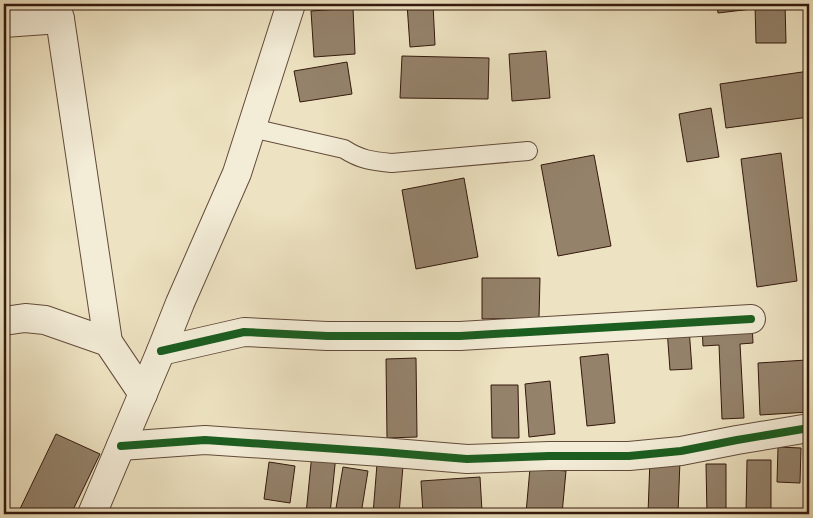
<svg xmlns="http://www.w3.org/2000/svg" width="813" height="518" viewBox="0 0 813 518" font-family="'IM FELL DW Pica',serif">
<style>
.building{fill:#94826b;stroke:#34190d}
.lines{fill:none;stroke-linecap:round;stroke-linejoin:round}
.lane-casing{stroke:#624b3a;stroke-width:20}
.street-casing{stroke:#624b3a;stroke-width:30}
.lane{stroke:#f3ecd7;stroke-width:18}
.street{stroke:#f3ecd7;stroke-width:28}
.cycleway-casing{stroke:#f3ecd7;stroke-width:11}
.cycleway{stroke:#1b5e20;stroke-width:8}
</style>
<rect width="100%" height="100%" fill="#ede2c1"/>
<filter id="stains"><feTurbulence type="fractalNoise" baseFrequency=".004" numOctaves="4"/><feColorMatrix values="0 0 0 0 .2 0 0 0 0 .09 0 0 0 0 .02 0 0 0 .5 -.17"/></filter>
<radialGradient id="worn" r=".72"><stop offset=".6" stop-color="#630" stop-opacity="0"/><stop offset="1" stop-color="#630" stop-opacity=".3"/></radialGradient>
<g class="building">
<path d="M407 4H433L435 45 410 47Z"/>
<path d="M717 4H751L752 9 718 13Z"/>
<path d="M755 4H785L786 43H756Z"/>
<path d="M353 8 355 54 314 57 311 11Z"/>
<path d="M546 51 550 98 512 101 509 54Z"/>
<path d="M402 56 489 58 488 99 400 98Z"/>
<path d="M347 62 352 94 300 102 294 71Z"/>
<path d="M809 71V117L726 128 720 84Z"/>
<path d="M711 108 719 157 687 162 679 114Z"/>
<path d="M781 153 797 281 757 287 741 159Z"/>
<path d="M594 155 611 246 558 256 541 165Z"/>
<path d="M464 178 478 257 416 269 402 190Z"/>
<path d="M482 278H540L539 318 482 319Z"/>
<path d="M752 323 753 343 740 344 744 418 722 419 719 345 703 346 702 325Z"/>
<path d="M689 328 692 369 670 370 667 329Z"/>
<path d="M608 354 615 423 587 426 580 357Z"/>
<path d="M416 358 417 437 387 438 386 359Z"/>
<path d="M807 360 809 412 760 415 758 363Z"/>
<path d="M550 381 555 434 529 437 525 384Z"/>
<path d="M491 385H518L519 438H492Z"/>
<path d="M56 434 100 454 71 514H21L18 513Z"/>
<path d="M778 447 801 448 800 483 777 482Z"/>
<path d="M312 453 336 455 330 514H306Z"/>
<path d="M650 459 680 460 678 514H648Z"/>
<path d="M747 460H771V514H746Z"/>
<path d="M269 462 295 466 290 503 264 499Z"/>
<path d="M377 464 403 466 399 514H373Z"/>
<path d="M706 464H726V514H707Z"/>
<path d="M343 467 368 471 361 514H335Z"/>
<path d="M530 468 566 471 562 514 526 513Z"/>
<path d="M480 477 482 511 462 513V514H423L421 481Z"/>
</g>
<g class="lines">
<defs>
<path id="lane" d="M252 128 344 149C361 160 372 161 392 163L528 151"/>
<g id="street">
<path d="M60 19 108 342"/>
<path d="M4 23 60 19 56 4"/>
<path d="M4 321 25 318 45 320 108 342 143 394"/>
<path d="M161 351 244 332 327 336H460L751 319"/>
<path d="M121 446 205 440 382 452 467 459 549 456H629L681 451 737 440 809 428"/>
<path d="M92 514 161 351 180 303 237 173 291 4"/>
</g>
</defs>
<use href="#lane" class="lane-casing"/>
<use href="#street" class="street-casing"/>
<use href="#lane" class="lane"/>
<use href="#street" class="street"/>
<defs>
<g id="cycleway">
<path d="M161 351 244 332 327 336H460L751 319"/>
<path d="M121 446 205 440 382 452 467 459 549 456H629L681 451 737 440 809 428"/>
</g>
</defs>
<use href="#cycleway" class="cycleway-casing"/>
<use href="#cycleway" class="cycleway"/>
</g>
<rect width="813" height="518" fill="none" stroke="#ede2c1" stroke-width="20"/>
<rect x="5" y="5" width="803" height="508" fill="none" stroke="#34190d" stroke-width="2.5"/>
<rect x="10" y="10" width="793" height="498" fill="none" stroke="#34190d"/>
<rect width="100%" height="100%" filter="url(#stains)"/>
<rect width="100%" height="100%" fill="url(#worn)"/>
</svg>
